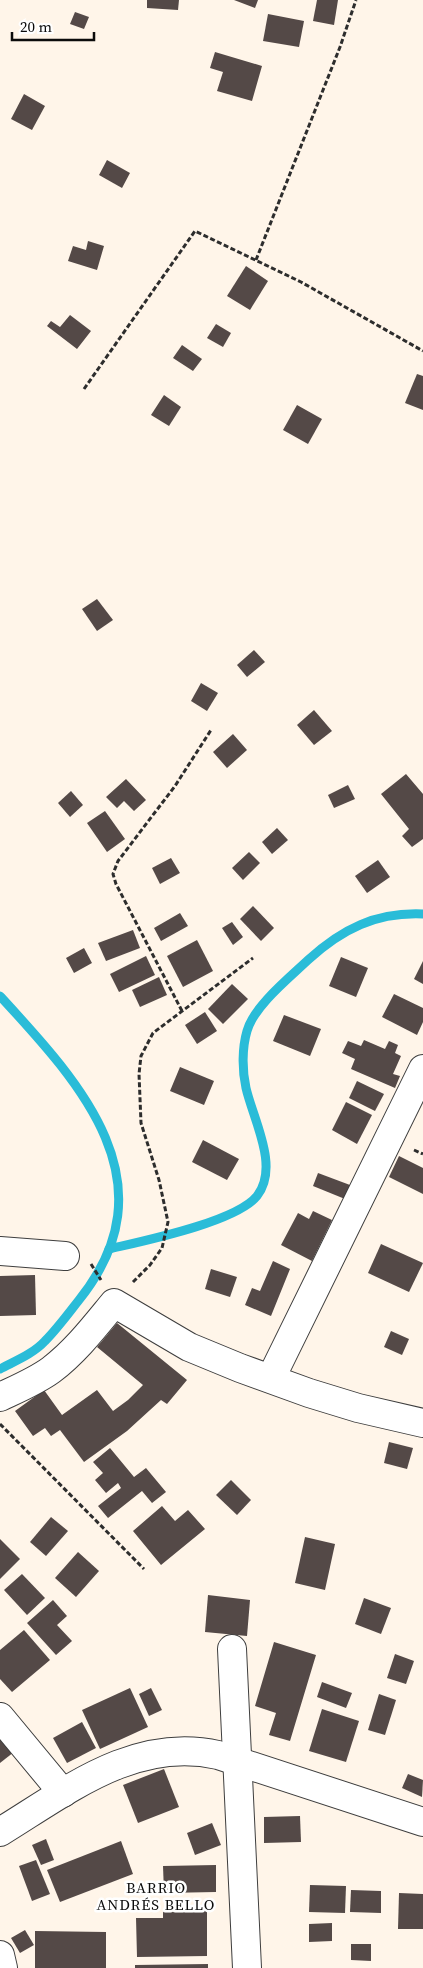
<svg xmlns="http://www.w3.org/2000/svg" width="423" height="1968" viewBox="0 0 423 1968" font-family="'Source Serif 4',serif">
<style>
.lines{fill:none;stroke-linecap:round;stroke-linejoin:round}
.stream{stroke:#2abcd8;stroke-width:9}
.building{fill:#544947}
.street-casing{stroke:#3e3e3e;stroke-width:30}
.path{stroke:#2d2d2d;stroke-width:3;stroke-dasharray:5 2.5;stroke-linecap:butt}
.street{stroke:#fff;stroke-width:28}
.labels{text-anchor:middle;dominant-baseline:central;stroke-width:5;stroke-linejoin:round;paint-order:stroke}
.neighbourhood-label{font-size:15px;letter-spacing:1px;fill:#0b0b0b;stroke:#fff}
</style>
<rect width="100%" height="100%" fill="#fff5e9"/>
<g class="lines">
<g class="stream">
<path d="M0 996C81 1084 173 1183 79 1300 68 1314 57 1329 45 1341 33 1354 15 1361 0 1369"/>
<path d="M109 1249C143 1241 236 1222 257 1196 280 1167 253 1119 246 1088 242 1070 242 1048 247 1031 254 1006 289 978 308 960 342 929 376 912 423 914"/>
</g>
</g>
<g class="building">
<path d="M147 0H179L178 10 147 8Z"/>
<path d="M234 0H258L255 8Z"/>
<path d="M317 0H338L334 25 313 21Z"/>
<path d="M75 12 89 17 84 29 70 24Z"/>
<path d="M268 14 304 21 299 47 263 41Z"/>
<path d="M215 52 262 66 252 101 217 91 223 72 210 68Z"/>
<path d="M24 94 45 106 32 130 11 119Z"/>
<path d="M107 160 130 173 122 188 99 175Z"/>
<path d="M88 241 104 246 97 270 68 261 73 246 86 250Z"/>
<path d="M246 266 268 281 250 310 227 296Z"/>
<path d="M70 315 91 331 77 349 47 326 51 321 60 327Z"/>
<path d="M216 324 231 333 223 347 207 338Z"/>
<path d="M182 345 202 359 193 371 173 358Z"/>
<path d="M417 374 423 376V410L405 403Z"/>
<path d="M164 395 181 407 169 426 151 415Z"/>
<path d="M297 405 322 419 308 444 283 430Z"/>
<path d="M97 599 113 620 97 631 82 609Z"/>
<path d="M254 650 265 662 247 677 237 665Z"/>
<path d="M201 683 218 693 207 711 191 701Z"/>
<path d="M314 710 332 731 314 745 297 725Z"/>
<path d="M233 734 247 750 227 768 213 752Z"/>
<path d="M406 774 423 794V839L412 847 402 836 409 829 381 794Z"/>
<path d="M126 779 146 800 134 811 124 801 117 808 106 797Z"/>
<path d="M348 785 355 799 334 808 328 795Z"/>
<path d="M71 791 83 805 70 817 58 803Z"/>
<path d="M105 811 125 839 107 852 87 823Z"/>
<path d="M277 828 288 840 272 854 262 842Z"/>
<path d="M249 852 260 863 243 880 232 868Z"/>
<path d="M171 858 180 873 160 884 152 868Z"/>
<path d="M378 860 390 877 367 893 355 876Z"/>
<path d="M253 906 274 928 261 941 240 919Z"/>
<path d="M180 913 188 926 161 941 154 928Z"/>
<path d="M232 922 243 937 233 945 222 928Z"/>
<path d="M133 930 140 948 106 961 98 943Z"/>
<path d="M197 940 213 971 183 987 167 956Z"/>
<path d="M84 948 92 963 74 973 66 958Z"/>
<path d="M146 956 155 975 119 992 110 974Z"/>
<path d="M341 957 368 968 356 997 329 986Z"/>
<path d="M423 961V984L414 979Z"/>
<path d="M159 977 167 995 140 1007 132 990Z"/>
<path d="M232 984 248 999 223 1024 208 1009Z"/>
<path d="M394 994 423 1008V1022L417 1035 382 1017Z"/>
<path d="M205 1012 217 1031 197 1044 185 1025Z"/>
<path d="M284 1015 321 1029 310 1056 273 1041Z"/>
<path d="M364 1040 385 1049 389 1041 398 1045 395 1053 401 1056 393 1074 400 1076 395 1088 351 1069 355 1059 342 1053 348 1041 361 1046Z"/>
<path d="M180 1067 214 1081 204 1105 170 1091Z"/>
<path d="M357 1081 384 1094 375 1111 349 1098Z"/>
<path d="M346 1102 372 1115 357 1144 332 1130Z"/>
<path d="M203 1140 239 1159 227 1180 192 1162Z"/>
<path d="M399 1156 423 1168V1194L389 1177Z"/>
<path d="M318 1173 350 1185 345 1199 313 1186Z"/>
<path d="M313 1211 332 1220 312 1261 281 1245 298 1213 309 1219Z"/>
<path d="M381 1244 423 1263 409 1292 368 1273Z"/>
<path d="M273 1261 290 1269 271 1316 245 1305 252 1288 260 1291Z"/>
<path d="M211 1269 237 1277 230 1297 205 1289Z"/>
<path d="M35 1275 36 1315 0 1316V1276Z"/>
<path d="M117 1323 187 1380 167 1404 161 1400 127 1431 84 1462 60 1430 51 1436 45 1428 33 1436 15 1411 44 1390 62 1415 97 1390 113 1411 128 1400 143 1385 97 1347Z"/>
<path d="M391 1331 409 1339 402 1355 384 1347Z"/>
<path d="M389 1442 413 1448 407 1469 384 1463Z"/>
<path d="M110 1448 134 1477 146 1468 166 1492 152 1503 142 1491 108 1518 98 1506 121 1488 118 1483 106 1493 95 1480 103 1473 93 1462Z"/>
<path d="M231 1480 251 1500 237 1515 216 1495Z"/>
<path d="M162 1506 175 1521 188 1510 205 1529 161 1565 133 1531Z"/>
<path d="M51 1517 68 1531 46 1556 30 1542Z"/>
<path d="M305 1537 335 1544 325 1590 295 1583Z"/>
<path d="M0 1539 20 1559 0 1579Z"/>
<path d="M78 1552 99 1571 76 1597 55 1578Z"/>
<path d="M22 1574 45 1598 27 1615 4 1590Z"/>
<path d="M208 1595 250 1600 247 1636 205 1632Z"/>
<path d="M364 1598 391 1608 381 1634 355 1624Z"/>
<path d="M53 1600 67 1616 57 1625 72 1641 56 1655 27 1623Z"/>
<path d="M24 1630 50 1660 12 1692 0 1679V1650Z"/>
<path d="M274 1642 316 1655 290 1741 269 1735 276 1713 255 1706Z"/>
<path d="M395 1654 414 1661 406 1684 387 1678Z"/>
<path d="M322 1682 352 1693 346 1708 317 1697Z"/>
<path d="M130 1688 148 1727 100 1749 82 1710Z"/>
<path d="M151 1688 162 1710 149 1716 139 1694Z"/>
<path d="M379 1694 396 1700 385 1735 368 1730Z"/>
<path d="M322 1709 359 1721 346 1762 309 1751Z"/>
<path d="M82 1722 96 1748 67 1763 53 1738Z"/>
<path d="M0 1734 14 1752 0 1763Z"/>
<path d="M164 1769 179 1807 138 1823 123 1785Z"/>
<path d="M408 1774 423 1780 422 1797 402 1788Z"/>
<path d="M300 1816 301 1842 264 1843V1817Z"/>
<path d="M212 1823 221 1845 195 1855 187 1833Z"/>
<path d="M46 1839 54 1860 41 1865 32 1845Z"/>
<path d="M121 1841 133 1874 60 1902 47 1870Z"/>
<path d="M36 1860 50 1894 32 1901 19 1866Z"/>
<path d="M216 1865V1892L164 1893 163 1866Z"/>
<path d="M310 1885 346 1886 345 1913 309 1912Z"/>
<path d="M351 1890 381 1891V1913L350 1912Z"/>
<path d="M399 1893 423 1894V1929H398Z"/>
<path d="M163 1909H207V1956L137 1957 136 1918H163Z"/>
<path d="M332 1923V1941L309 1942V1924Z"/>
<path d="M25 1930 34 1945 20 1953 11 1938Z"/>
<path d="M35 1931 106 1932V1968H35Z"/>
<path d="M351 1944H371V1961L351 1960Z"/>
<path d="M208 1964V1968H135V1965Z"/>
</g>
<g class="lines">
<defs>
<g id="street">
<path d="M0 1251 65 1256"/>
<path d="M271 1378 423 1069"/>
<path d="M0 1397C17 1389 36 1381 51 1370 76 1351 95 1326 114 1303L189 1347 240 1368 309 1393 358 1408 423 1423"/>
<path d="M232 1649 247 1968"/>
<path d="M0 1717 63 1793"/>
<path d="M0 1832C67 1791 135 1736 218 1755L423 1822"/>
<path d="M0 1955 3 1968"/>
</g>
</defs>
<use href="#street" class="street-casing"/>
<g class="path">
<path d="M256 260 340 47 356 0"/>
<path d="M84 389 195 231 301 282 423 351"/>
<path d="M182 1011 116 884 113 874 118 861 175 786 211 730"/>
<path d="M414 1150 423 1154"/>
<path d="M91 1264 101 1280"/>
<path d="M133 1282 150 1265 162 1248 168 1222 159 1180 141 1123 139 1074 141 1056 153 1033 253 958"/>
<path d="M0 1424 144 1569"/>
</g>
<use href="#street" class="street"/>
</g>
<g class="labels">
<g class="neighbourhood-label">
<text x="156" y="1887">BARRIO<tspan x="156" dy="17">ANDRÉS BELLO</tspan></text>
</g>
</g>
<path d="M12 32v8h82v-8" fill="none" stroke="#0b0b0b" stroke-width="2.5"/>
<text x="20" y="32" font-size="15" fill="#0b0b0b" stroke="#ffffff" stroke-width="4" paint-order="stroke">20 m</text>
</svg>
